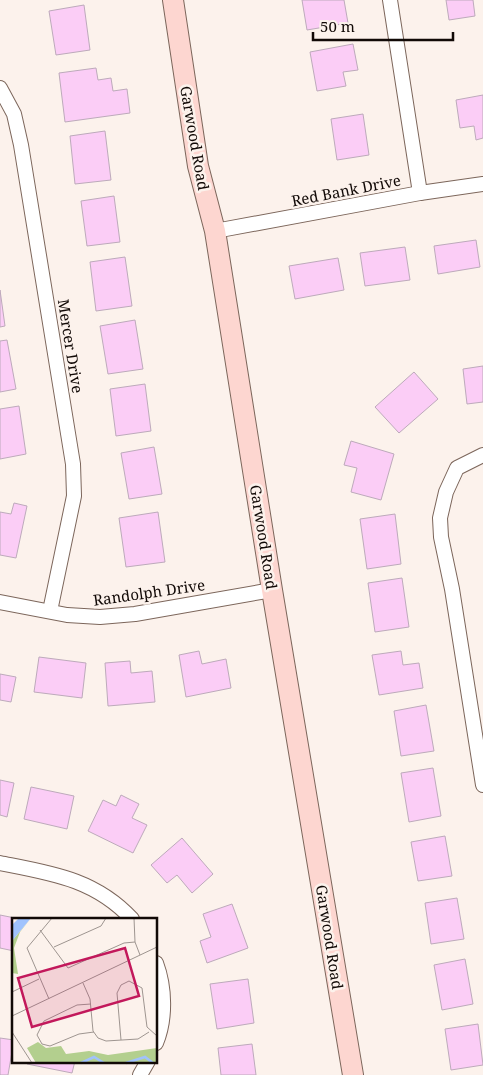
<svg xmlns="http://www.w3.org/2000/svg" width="483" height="1075" viewBox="0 0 483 1075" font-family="'Noto Serif',serif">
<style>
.building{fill:#fbcdf6;stroke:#bdaabb}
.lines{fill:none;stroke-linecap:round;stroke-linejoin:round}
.street-casing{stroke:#7c665b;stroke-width:16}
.secondary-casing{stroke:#7c665b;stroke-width:22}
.street{stroke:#fff;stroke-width:14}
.secondary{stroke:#fdd6d0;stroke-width:20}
.labels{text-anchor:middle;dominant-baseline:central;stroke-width:5;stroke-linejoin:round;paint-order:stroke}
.street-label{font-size:15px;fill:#110906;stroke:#fcf2ec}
.inset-river{fill:none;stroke:#a0c2fd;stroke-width:2.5}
.inset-road{fill:none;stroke:#9e9590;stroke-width:1}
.view{fill:#c2185b;fill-opacity:0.15;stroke:#c2185b;stroke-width:2.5}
.inset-edge{fill:none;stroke:#110906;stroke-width:2.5}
</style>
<rect width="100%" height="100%" fill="#fcf2ec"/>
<g class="building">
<path d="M302 0H344L348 23 307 30Z"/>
<path d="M446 0H473L475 16 449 20Z"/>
<path d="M84 5 90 50 56 55 49 11Z"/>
<path d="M353 44 358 70 343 72 346 86 317 91 310 52Z"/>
<path d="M96 68 98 80 111 78 113 91 127 89 130 113 65 122 59 73Z"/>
<path d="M483 95V138L476 140 474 126 460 128 456 100Z"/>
<path d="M363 114 369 155 337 160 331 119Z"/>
<path d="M105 131 111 180 75 184 70 136Z"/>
<path d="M114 196 120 242 87 246 81 201Z"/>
<path d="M476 240 480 267 438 274 434 246Z"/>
<path d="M405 247 410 280 365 286 360 253Z"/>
<path d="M125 257 132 306 96 311 90 262Z"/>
<path d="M338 258 344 290 295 299 289 266Z"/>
<path d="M0 290 5 326 0 327Z"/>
<path d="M135 320 143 369 108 374 100 326Z"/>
<path d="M7 340 16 389 0 392V341Z"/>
<path d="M483 366V402L467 404 463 369Z"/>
<path d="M414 372 438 399 399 433 375 407Z"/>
<path d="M145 384 151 431 116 436 110 389Z"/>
<path d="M19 406 26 454 0 459V409Z"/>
<path d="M351 441 394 454 381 500 351 492 357 468 344 465Z"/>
<path d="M154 447 162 494 129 499 121 453Z"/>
<path d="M14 503 27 506 16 558 0 555V512L11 514Z"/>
<path d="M158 512 165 562 126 567 119 518Z"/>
<path d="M395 514 401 564 367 569 360 519Z"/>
<path d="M402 578 409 627 375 632 368 583Z"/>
<path d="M199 651 202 664 226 659 231 688 186 697 179 655Z"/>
<path d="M401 651 403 665 419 663 423 688 379 695 372 655Z"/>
<path d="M39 657 86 663 82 698 34 692Z"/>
<path d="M130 661 131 673 152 671 155 702 108 706 105 663Z"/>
<path d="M0 674 16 677 11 702 0 700Z"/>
<path d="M426 705 434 751 401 756 394 711Z"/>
<path d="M433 768 441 816 409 822 401 773Z"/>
<path d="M0 780 14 783 7 817 0 815Z"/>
<path d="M31 787 74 796 67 829 24 819Z"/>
<path d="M121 795 139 804 132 818 147 825 133 853 88 831 103 800 116 806Z"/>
<path d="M445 836 452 876 418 881 411 842Z"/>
<path d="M182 838 213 874 192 893 177 875 167 883 151 865Z"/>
<path d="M457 898 464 939 431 944 425 903Z"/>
<path d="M232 904 248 948 207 963 200 941 211 937 203 914Z"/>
<path d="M0 915 20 919H14V951L0 948Z"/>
<path d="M465 959 473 1004 442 1010 434 965Z"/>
<path d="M248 979 254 1023 217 1029 210 984Z"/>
<path d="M478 1024 483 1065 451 1070 445 1029Z"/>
<path d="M0 1038 14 1040 8 1075H0Z"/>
<path d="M252 1044 256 1075H221L218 1048Z"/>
<path d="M27 1061H75L72 1073 27 1064Z"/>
</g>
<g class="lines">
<defs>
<g id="street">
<path d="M390 0 420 193"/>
<path d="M0 88 14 114 21 145 73 464 74 496 50 611"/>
<path d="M215 231 420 193 483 184"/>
<path d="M483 455 457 468 446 492 440 518 441 537 452 589 483 785"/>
<path d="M0 602 67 615 100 617 135 614 272 590"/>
<path d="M0 863C51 873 95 879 132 919"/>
<path d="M156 963C165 987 166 1019 156 1043"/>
<path d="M140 1075 148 1061"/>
</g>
<path id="secondary" d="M173 0 198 166 215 231 272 590 353 1075"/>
</defs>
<use href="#street" class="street-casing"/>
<use href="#secondary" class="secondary-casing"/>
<use href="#street" class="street"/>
<use href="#secondary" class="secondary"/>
</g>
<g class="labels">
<g class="street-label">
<text transform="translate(195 138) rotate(80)">Garwood Road</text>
<text transform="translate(346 190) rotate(-11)">Red Bank Drive</text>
<text transform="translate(71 346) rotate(81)">Mercer Drive</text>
<text transform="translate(264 537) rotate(81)">Garwood Road</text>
<text transform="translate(149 592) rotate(-8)">Randolph Drive</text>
<text transform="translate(330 937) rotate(81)">Garwood Road</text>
</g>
</g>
<g transform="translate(12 918)">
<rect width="145" height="145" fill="#fcf2ec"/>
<path d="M19 0 8 14 2 30 6 56 0 55V23ZM26 124 34 130 49 128 54 136 77 133 96 137 145 130V145H24L15 130Z" fill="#b3cf8e"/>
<path d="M7 0H19L0 23V7Z" fill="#a0c2fd"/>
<path class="inset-river" d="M69 145 82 139 92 145M114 145 133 139 141 145"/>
<path class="inset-road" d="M122 0 123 24 128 37M28 12 56 50 112 25 123 24M42 29 89 8 94 0M71 65 78 81 81 113 86 120 94 123 126 121 137 114M0 74 27 61M37 81 15 30 40 0M79 86 65 87 32 103 25 117 30 126 38 128 67 116 82 114M0 98 145 29M0 114 20 145M109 122 105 75 109 67 117 63 130 70 135 109 145 118"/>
<path class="view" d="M113 30 127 78 20 109 6 60Z"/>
<rect width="145" height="145" class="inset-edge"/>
</g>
<path d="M313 32v8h140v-8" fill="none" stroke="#110906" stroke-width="2.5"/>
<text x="320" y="32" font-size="15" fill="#110906" stroke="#fcf2ec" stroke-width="4" paint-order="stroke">50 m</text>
</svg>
